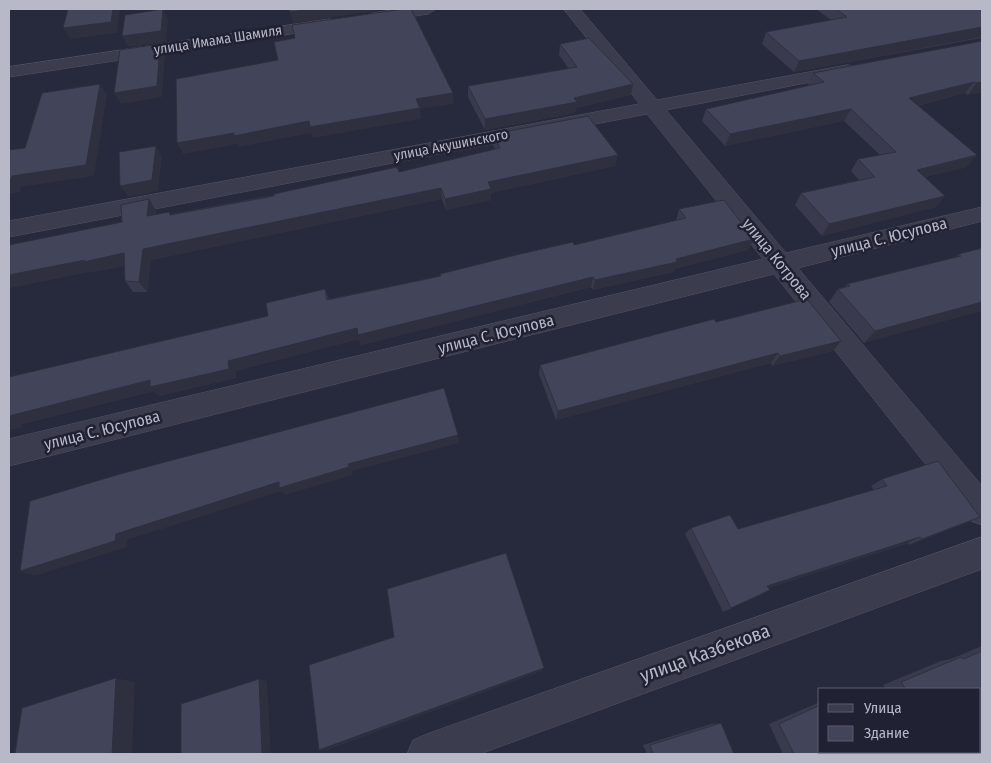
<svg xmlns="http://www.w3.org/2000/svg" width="991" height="763" viewBox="0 0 991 763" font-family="'Fira Sans Condensed',sans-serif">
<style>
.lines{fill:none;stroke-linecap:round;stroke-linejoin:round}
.street-casing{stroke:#535465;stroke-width:1}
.street{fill:#3b3c4d;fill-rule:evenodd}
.wall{fill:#393a4d}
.shaded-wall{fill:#2e303f}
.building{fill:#42445a;stroke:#2e303f}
.labels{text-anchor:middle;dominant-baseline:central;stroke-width:5;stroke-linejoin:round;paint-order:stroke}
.far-street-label{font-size:14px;fill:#b7b8c8;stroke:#202132}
.street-label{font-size:16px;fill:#b7b8c8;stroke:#202132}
.near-street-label{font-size:19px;fill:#b7b8c8;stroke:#202132}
</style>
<rect width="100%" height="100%" fill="#27293c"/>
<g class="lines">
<defs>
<g id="street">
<path d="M398 9H436L428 14 375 22 367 17 369 14Z"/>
<path d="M564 9H580L657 100 847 65 853 66 856 70 853 74 847 75 666 110 786 253 982 207V221L798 268 982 486V525L971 521 774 274 9 466V439L763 259 647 114 9 237V221L639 104Z"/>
<path d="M330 19 336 21 338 24 336 27 9 77V67Z"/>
<path d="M982 537V569L480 754H407L413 740 427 734Z"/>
</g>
</defs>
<use href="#street" class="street-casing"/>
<use href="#street" class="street"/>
</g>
<g class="wall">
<path d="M816 9H982V38L794 72 762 44 766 32 831 20Z"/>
<path d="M982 41V92L968 95 965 93 918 106 967 167 925 177 945 196 936 207 822 236 795 205 801 193 859 180 851 171 858 159 880 155 844 121 725 146 702 121 706 109 809 86 808 84 813 73Z"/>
<path d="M560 44 633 84 631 95 576 108 575 113 485 130 468 97V86L569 69 559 55Z"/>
<path d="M493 134 618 155 615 166 491 193V200L446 210 442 199 151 260 147 292H133L125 281 124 266 93 272 92 271 9 288V245L122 222 156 211V215L171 214 399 172 495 149 493 146Z"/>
<path d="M679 209 754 239 748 250 674 269 673 272 593 290 591 287 361 345 359 339 235 371 236 378 159 396 154 391 22 424V427L9 430V377L268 316 325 289 329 299 440 276 574 245 676 221Z"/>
<path d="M982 248 864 343 829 302 838 289 844 288 847 284 956 257 959 254Z"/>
<path d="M716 322 833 351 772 366 771 363 556 420 539 374 540 365Z"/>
<path d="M882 479 980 517 966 523 909 545 908 543 768 588 761 595 723 612 685 534 691 528 738 529 874 490 871 486Z"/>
<path d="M982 646V754H925L924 752H980V689H886L883 685 941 661 951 659Z"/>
<path d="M820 702V752L873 754H783L769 724Z"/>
<path d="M721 723 734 754H647L643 745 711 724Z"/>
</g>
<g class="shaded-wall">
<path d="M113 9H120L117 33 70 39 63 28Z"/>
<path d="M163 9 168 20 166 42 128 47 122 36Z"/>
<path d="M312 9H387L293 23 290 12Z"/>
<path d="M982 27V37L794 72 799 61Z"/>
<path d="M160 44 165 55 162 97 121 104 114 93Z"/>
<path d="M974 82 965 93 902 110 909 98Z"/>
<path d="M982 82V92L968 95 976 83Z"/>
<path d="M100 84 107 95 94 176 21 187 20 192 9 194V181L12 176Z"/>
<path d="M633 84 631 95 576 108 575 113 485 130V119Z"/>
<path d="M453 93 454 104 420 109 421 119 313 138 311 133 239 147 238 144 183 154 177 143 416 99Z"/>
<path d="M851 109 844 121 725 146 730 134Z"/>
<path d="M156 146 162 157 158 191 128 197 120 186Z"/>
<path d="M618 155 615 166 491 193V200L446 210 445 199 488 182Z"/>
<path d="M977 155 967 167 908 181 917 170Z"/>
<path d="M441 188 442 199 151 260 147 292 139 282 143 249Z"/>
<path d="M945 196 936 207 822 236 829 224Z"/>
<path d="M149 199 156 211 154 227 147 216Z"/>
<path d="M754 239 748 250 674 269 673 272 593 290 595 280Z"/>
<path d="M124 253 132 264 93 272 92 271 9 288V275L85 260Z"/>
<path d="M593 277 591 287 361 345 359 339 235 371 236 378 159 396 154 391 22 424V427L9 430V416L228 361 357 328Z"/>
<path d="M982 302V311L864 343 875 331Z"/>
<path d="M841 341 833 351 772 366 780 356Z"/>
<path d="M778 353 771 363 556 420 558 411Z"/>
<path d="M458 435 459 443 352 471 353 475 285 495 282 491 127 540V547L35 576 20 571 116 534 279 482Z"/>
<path d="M980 517 966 523 909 545 922 539Z"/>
<path d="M920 537 908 543 759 591 767 586Z"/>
<path d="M770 590 761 595 723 612 731 608Z"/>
<path d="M544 668 542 671 327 750H319Z"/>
<path d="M116 678 135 682 132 754H112Z"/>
<path d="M259 679 267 681 271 754H262Z"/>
</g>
<g class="building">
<path d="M68 9H113L111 22 63 28Z"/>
<path d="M163 9 161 31 122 36 125 15Z"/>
<path d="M289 9H312L290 12Z"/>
<path d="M404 9H411L453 93 416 99 420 108 310 127 309 121 234 136V133L177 143 176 79 278 60 274 42 295 38 292 25Z"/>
<path d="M836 9H982V27L799 61 766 32 847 17Z"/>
<path d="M589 38 633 84 574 98 577 102 485 119 468 86 577 67 560 44Z"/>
<path d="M982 41V82L976 83 974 82 909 98 977 155 917 170 945 196 829 224 801 193 875 177 858 159 896 152 851 109 730 134 706 109 824 82 813 73Z"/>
<path d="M160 44 157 86 114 93 120 50Z"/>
<path d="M100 84 86 165 12 176 10 181H9V150L25 148 42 93Z"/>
<path d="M588 116 618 155 488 182 491 189 445 199 441 188 143 249 139 282 125 281 124 253 84 262 85 260 9 275V245L122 222 121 205 149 199 147 216 169 212 170 215 274 196V194L397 167 399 172 500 148 493 134Z"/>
<path d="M156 146 152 180 120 186 119 152Z"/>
<path d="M724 200 754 239 676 259 677 262 595 280 593 277 358 335 357 328 228 361 229 369 150 387V380L9 416V418V377L268 316 266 303 325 289 327 300 441 276 440 274 520 254 573 242 574 245 686 218 679 209Z"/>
<path d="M982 248V302L875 331 838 289 850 286 847 284 961 256 959 254Z"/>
<path d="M807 299 841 341 780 356 778 353 558 411 540 365 714 319 716 322Z"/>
<path d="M444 388 458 435 348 464 349 467 279 488V482L116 534 115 541 20 571 30 501 120 474Z"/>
<path d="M938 461 980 517 922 539 920 537 767 586 770 590 731 608 691 528 730 515 738 529 887 486 882 479Z"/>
<path d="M506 553 544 668 319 750 309 665 394 637 387 589Z"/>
<path d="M982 651V754H946L945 752H980V689H906L901 682 961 657 963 659Z"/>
<path d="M116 678 112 754H11L15 753 22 708Z"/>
<path d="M259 679 262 754H181V704Z"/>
<path d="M820 705V752H872L873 754H794L779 724Z"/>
<path d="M721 723 734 754H653L650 745Z"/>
</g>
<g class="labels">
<g class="far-street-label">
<text transform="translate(218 40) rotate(-9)">улица Имама Шамиля</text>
<text transform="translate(451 145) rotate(-11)">улица Акушинского</text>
</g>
<g class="street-label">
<text transform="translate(889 237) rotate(-14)">улица С. Юсупова</text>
<text transform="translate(777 259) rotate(51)">улица Котрова</text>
<text transform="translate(496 334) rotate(-14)">улица С. Юсупова</text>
<text transform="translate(102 430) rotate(-14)">улица С. Юсупова</text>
</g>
<g class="near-street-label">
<text transform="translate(705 653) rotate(-20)">улица Казбекова</text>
</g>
</g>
<rect width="991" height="763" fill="none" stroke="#b7b8c8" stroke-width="20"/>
<rect x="818" y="688" width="162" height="65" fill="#202132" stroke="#5c5d6e"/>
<rect x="828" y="704" width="25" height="8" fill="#3b3c4d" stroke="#5c5d6e"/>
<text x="864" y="713" font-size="15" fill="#b7b8c8">Улица</text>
<rect x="828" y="726" width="25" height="15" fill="#42445a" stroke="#5c5d6e"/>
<text x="864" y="738" font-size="15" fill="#b7b8c8">Здание</text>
</svg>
